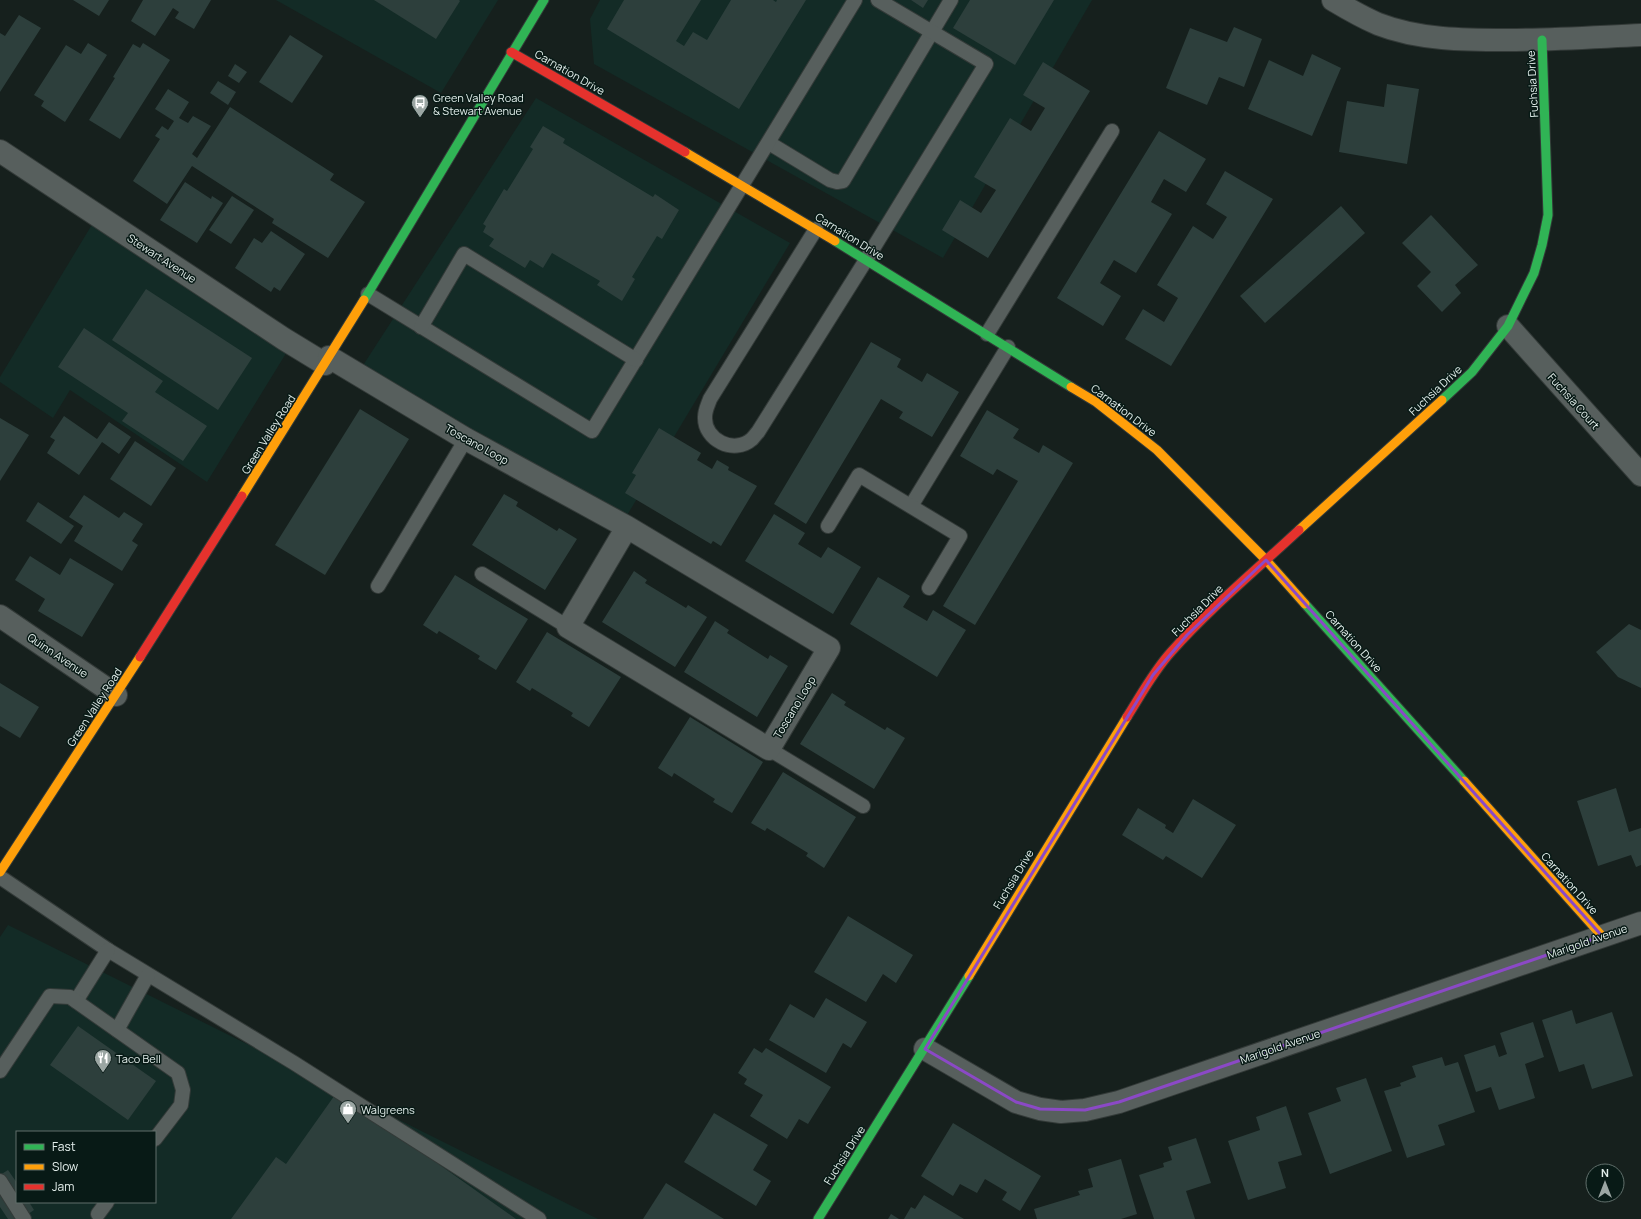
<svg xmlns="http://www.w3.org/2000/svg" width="1641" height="1219" viewBox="0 0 1641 1219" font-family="Manrope,sans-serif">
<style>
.built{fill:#132b26;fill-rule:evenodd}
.building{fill:#2d3f3c}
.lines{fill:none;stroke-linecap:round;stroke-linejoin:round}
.lane-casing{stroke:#333a38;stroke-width:16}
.street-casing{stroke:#333a38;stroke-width:24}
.fast-casing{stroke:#333a38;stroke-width:11}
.slow-casing{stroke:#333a38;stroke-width:11}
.jam-casing{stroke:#333a38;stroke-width:11}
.lane{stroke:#575f5d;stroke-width:14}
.street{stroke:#575f5d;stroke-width:22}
.fast{stroke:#30b455;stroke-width:9}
.slow{stroke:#ff9f0a;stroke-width:9}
.jam{stroke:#e5322d;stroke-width:9}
.marked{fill:none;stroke:#8b49c6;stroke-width:3;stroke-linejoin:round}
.labels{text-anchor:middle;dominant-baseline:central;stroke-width:3;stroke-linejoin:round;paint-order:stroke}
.street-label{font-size:11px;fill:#e3eeeb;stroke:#081a16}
.poi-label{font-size:11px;fill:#e3eeeb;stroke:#081a16;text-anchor:start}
</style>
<rect width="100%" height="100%" fill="#16201d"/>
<g class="built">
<path d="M276 0H498L441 93Z"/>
<path d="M600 0H1092L943 258 594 64 590 19Z"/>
<path d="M536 98 790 243 623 522 360 370Z"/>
<path d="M99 213 293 342 207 482 70 390 53 418 0 382V377Z"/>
<path d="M8 925 598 1219H0V937ZM17 1132H155V1202H17Z"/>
</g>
<g class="building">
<path d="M73 0H109L99 16Z"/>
<path d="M143 0H211L194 29 175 18 179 12 173 8 155 36 131 21Z"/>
<path d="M374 0H459L460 1 436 39Z"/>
<path d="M624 0H701L676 41 684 46 693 32 707 40 731 0H773L776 2 777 0H806L739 109 607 29Z"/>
<path d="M911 0H928L923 8Z"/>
<path d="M970 0H1054L1015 65 953 28Z"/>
<path d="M19 15 41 28 0 92V33L5 36Z"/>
<path d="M1234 27 1262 39 1244 87 1219 77 1207 105 1166 88 1190 28 1227 42Z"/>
<path d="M290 35 323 56 292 103 259 82Z"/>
<path d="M88 43 107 55 65 122 41 106 44 101 34 95 66 45 81 54Z"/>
<path d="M143 43 170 60 120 139 89 120 115 78 113 77 133 44 140 48Z"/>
<path d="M1312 54 1341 68 1312 136 1248 109 1269 60 1303 76Z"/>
<path d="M1043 62 1090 91 988 258 942 230 960 200 981 213 996 190 974 177 1010 118 1031 131 1045 108 1023 95Z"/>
<path d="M235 64 247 72 239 83 228 76Z"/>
<path d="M218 81 236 92 228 105 210 93Z"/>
<path d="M1387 84 1419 89 1407 164 1339 152 1347 101 1384 107Z"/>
<path d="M168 89 189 102 179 118 188 123 193 116 211 126 192 154 197 158 230 107 334 174 330 180 365 202 328 258 272 223 274 219 192 166 167 204 133 181 160 139 155 136 162 126 168 130 174 121 155 109Z"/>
<path d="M543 126 565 139 563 143 653 197 655 194 679 210 662 239 657 236 632 277 635 279 622 301 597 285 600 281 552 253 543 268 530 260 525 268 489 246 494 239 483 232 486 226 483 224 504 189 507 191 533 149 530 147Z"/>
<path d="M1159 131 1206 159 1186 192 1164 179 1151 202 1172 214 1136 273 1114 260 1100 283 1121 296 1103 326 1057 298Z"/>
<path d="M1225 171 1273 199 1171 366 1125 339 1143 309 1164 322 1178 298 1157 285 1193 226 1213 239 1227 217 1206 204Z"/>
<path d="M185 182 211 199 212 196 223 203 197 243 160 220Z"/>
<path d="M232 196 254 210 231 244 209 230Z"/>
<path d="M1341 206 1365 233 1265 323 1240 296Z"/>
<path d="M1431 215 1478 265 1455 285 1461 293 1442 312 1417 286 1431 272 1402 243Z"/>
<path d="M271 231 305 254 280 291 274 287 271 292 235 268 254 238 262 243Z"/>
<path d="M146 289 252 358 218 410 112 340Z"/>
<path d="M84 328 163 381 155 392 207 426 183 461 122 421 128 413 58 367Z"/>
<path d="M871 342 901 359 897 367 922 382 927 373 959 392 932 437 899 418 903 412 881 399 806 524 774 504Z"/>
<path d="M360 409 409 439 325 575 275 545Z"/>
<path d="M987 410 1019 429 1013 438 1039 453 1043 445 1073 463 975 625 943 606 1018 481 997 469 993 475 960 456Z"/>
<path d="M64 416 97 439 109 422 131 437 119 454 102 442 79 475 47 453 55 440 50 437Z"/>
<path d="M0 418 29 435 0 481Z"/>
<path d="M659 428 701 453 697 460 712 469 717 460 729 467 728 470 757 486 721 546 713 541 711 544 625 493 636 475 632 473Z"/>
<path d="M135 441 176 468 151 506 110 479Z"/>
<path d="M504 494 518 502 516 506 557 531 559 528 577 539 545 590 472 545Z"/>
<path d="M84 495 119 518 124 512 143 524 132 541 138 545 122 571 74 541 83 526 69 517Z"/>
<path d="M38 502 74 526 61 544 26 521Z"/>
<path d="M774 514 805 533 798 544 821 558 828 547 861 567 833 614 745 561Z"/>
<path d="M30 556 60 575 70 558 114 584 82 637 38 611 45 599 15 580Z"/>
<path d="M634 571 647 580 645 583 686 608 688 605 707 617 675 667 602 622Z"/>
<path d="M455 575 528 619 496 670 478 659 480 656 439 631 437 634 423 625Z"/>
<path d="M878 577 910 596 903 607 927 621 933 610 966 630 937 677 850 624Z"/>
<path d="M715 621 729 630 727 633 768 659 770 655 788 666 757 717 684 672Z"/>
<path d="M1629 624 1641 630V688L1618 677 1596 652Z"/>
<path d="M547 632 621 677 589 727 571 716 573 713 532 688 530 691 516 682Z"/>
<path d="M0 683 39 707 20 738 0 726Z"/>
<path d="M832 693 846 702 844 705 885 730 887 727 905 738 874 789 800 744Z"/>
<path d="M690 717 763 762 732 813 713 802 715 799 674 773 672 777 658 768Z"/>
<path d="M783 772 856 817 824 868 806 856 808 853 767 828 765 831 751 823Z"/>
<path d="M1616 788 1629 832 1641 828V865L1636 867 1631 855 1598 866 1577 801Z"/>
<path d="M1193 799 1236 825 1202 878 1166 856 1163 860 1122 835 1138 808 1166 825 1165 828 1173 833Z"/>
<path d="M848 916 913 955 896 983 883 974 866 1002 814 972Z"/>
<path d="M826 998 867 1022 851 1048 843 1043 826 1073 769 1040 790 1004 814 1018Z"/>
<path d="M1572 1010 1576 1024 1612 1012 1633 1076 1592 1089 1584 1064 1559 1072 1542 1020Z"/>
<path d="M1533 1022 1544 1057 1525 1064 1535 1098 1499 1110 1491 1087 1476 1092 1464 1055 1495 1045 1499 1057 1507 1054 1500 1033Z"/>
<path d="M78 1026 156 1081 128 1120 50 1065Z"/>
<path d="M754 1048 762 1053 766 1048 831 1087 808 1124 799 1119 787 1139 750 1116 763 1095 744 1084 747 1079 738 1073Z"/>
<path d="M1442 1057 1445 1066 1458 1062 1475 1112 1438 1125 1445 1145 1407 1158 1384 1091 1401 1086 1400 1083 1416 1077 1412 1066Z"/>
<path d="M1366 1078 1392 1151 1330 1174 1308 1113 1341 1101 1336 1088Z"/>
<path d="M337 1092 516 1219H231L276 1157 286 1164Z"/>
<path d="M1286 1106 1302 1155 1278 1162 1286 1188 1248 1200 1228 1141 1260 1130 1256 1117Z"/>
<path d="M714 1113 768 1145 753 1170 771 1181 756 1206 684 1162Z"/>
<path d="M953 1123 1041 1176 1020 1211 1002 1200 1007 1192 985 1179 977 1193 960 1184 953 1196 921 1176Z"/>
<path d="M1196 1138 1211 1183 1186 1191 1195 1219H1154L1139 1175 1164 1167 1163 1163 1172 1160 1168 1147Z"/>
<path d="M1121 1159 1137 1214 1121 1219H1037L1034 1209 1080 1195 1078 1191 1093 1187 1088 1169Z"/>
<path d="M8 1170 17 1183V1202H29L34 1210 21 1219H8L0 1207V1175Z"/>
<path d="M666 1183 724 1219H643Z"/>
<path d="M924 1195 964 1219H904L911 1207 915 1209Z"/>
<path d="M891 1214 899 1219H888Z"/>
</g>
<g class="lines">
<defs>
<g id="lane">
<path d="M769 143 830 180 837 182 843 181 951 0"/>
<path d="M816 229 710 399C708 405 705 410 705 417 704 440 734 455 752 439 754 437 756 434 758 432L866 260 986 64 878 0"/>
<path d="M368 294 592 431 855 0"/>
<path d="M421 327 464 254 636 360"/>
<path d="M987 334 1112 131"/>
<path d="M911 506 1008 347"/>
<path d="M828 526 859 475 960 536 929 588"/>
<path d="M482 574 568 627"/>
<path d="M378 586 466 439"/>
<path d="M769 749 863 806"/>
<path d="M0 877 108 950 294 1063 539 1219"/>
<path d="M76 1001 108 950"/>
<path d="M117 1030 148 975"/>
<path d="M0 1071 50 996 70 997 178 1073 183 1090 181 1105 155 1139"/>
<path d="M0 1181 24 1219"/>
<path d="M98 1214 107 1202"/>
</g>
<g id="street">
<path d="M1333 0C1348 9 1362 17 1378 24 1419 40 1465 40 1507 40 1552 40 1596 37 1641 35"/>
<path d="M0 151 284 339 325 364"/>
<path d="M1508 326 1641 475"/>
<path d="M329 357 466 439 627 527 829 648 769 749 568 627 627 527"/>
<path d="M0 616 116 695"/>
<path d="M925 1049 1016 1102 1040 1109 1061 1112 1085 1110 1119 1102 1641 923"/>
</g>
<g id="fast">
<path d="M835 241 1071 387"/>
<path d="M364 300 544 0"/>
<path d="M1442 400 1472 372 1508 326 1534 273 1542 245 1548 215 1542 40"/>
<path d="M1305 604 1464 781"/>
<path d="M818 1219 969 976"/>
</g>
<g id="slow">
<path d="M685 152 835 241"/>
<path d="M1071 387 1096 402 1157 450 1266 560 1305 604"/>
<path d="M242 496 364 300"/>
<path d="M1299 530 1442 400"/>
<path d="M1464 781 1602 936"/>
<path d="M0 872 140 657"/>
<path d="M969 976 1127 717"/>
</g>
<g id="jam">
<path d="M511 52 685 152"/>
<path d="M140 657 242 496"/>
<path d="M1127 717C1141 695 1153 672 1171 652 1210 608 1256 570 1299 530"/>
</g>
</defs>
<use href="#lane" class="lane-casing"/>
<use href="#street" class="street-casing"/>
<use href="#fast" class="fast-casing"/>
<use href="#slow" class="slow-casing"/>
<use href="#jam" class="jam-casing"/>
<use href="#lane" class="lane"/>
<use href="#street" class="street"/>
<use href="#fast" class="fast"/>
<use href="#slow" class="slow"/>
<use href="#jam" class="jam"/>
</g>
<path class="marked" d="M1266 560 1602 936 1119 1102 1085 1110 1040 1109 1016 1102 925 1049 1153 675 1187 635Z"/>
<defs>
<symbol id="bus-pin" viewBox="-11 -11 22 30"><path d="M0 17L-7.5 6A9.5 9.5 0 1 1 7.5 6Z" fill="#9ba6a3" stroke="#081a16"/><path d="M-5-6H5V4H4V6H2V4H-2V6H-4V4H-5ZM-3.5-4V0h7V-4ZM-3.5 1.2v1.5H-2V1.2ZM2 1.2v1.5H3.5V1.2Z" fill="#fff"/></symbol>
<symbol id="restaurant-pin" viewBox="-11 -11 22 30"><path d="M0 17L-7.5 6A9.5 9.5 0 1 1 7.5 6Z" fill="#9ba6a3" stroke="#081a16"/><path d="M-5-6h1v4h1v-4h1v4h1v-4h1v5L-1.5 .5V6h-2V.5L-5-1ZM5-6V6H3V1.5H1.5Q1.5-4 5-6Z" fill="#fff"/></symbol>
<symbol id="shop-pin" viewBox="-11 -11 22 30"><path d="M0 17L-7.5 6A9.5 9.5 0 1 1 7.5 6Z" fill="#9ba6a3" stroke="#081a16"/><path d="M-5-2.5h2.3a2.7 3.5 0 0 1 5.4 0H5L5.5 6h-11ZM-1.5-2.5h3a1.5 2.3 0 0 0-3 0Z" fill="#fff"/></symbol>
</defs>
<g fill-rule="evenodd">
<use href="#bus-pin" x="410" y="93" width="20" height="27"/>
<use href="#restaurant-pin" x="93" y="1048" width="20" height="27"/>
<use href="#shop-pin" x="338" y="1099" width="20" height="27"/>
</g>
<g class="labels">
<g class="street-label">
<text transform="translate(570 72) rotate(30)">Carnation Drive</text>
<text transform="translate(1532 84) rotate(-93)">Fuchsia Drive</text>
<text transform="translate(850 236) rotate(32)">Carnation Drive</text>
<text transform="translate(162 258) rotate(33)">Stewart Avenue</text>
<text transform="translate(1435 390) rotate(-43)">Fuchsia Drive</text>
<text transform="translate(1574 401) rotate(48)">Fuchsia Court</text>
<text transform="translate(1124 410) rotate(37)">Carnation Drive</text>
<text transform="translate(268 434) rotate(-58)">Green Valley Road</text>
<text transform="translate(477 444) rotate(29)">Toscano Loop</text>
<text transform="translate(1197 610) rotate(-45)">Fuchsia Drive</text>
<text transform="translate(1354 641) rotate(48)">Carnation Drive</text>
<text transform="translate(58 655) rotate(34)">Quinn Avenue</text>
<text transform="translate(94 707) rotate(-57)">Green Valley Road</text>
<text transform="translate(794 707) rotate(-59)">Toscano Loop</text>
<text transform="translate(1013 879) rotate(-59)">Fuchsia Drive</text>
<text transform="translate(1570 883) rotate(48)">Carnation Drive</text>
<text transform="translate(1587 941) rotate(-19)">Marigold Avenue</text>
<text transform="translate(1280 1046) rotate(-19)">Marigold Avenue</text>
<text transform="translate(844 1155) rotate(-58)">Fuchsia Drive</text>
</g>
<g class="poi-label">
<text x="433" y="97">Green Valley Road<tspan x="433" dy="13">&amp; Stewart Avenue</tspan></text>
<text x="116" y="1058">Taco Bell</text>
<text x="361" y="1109">Walgreens</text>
</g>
</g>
<rect x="16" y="1131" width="140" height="72" fill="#081a16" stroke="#606f6b"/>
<rect x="24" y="1144" width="20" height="6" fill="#30b455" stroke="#606f6b"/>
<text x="52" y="1151" font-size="12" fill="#e3eeeb">Fast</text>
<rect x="24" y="1164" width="20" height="6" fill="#ff9f0a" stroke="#606f6b"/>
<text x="52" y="1171" font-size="12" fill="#e3eeeb">Slow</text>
<rect x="24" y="1184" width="20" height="6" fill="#e5322d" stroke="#606f6b"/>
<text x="52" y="1191" font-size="12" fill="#e3eeeb">Jam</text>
<g transform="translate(1605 1183)"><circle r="19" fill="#081a16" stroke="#606f6b"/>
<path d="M0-3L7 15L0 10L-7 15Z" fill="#9ba6a3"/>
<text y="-6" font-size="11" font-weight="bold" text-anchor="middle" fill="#e3eeeb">N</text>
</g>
</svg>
